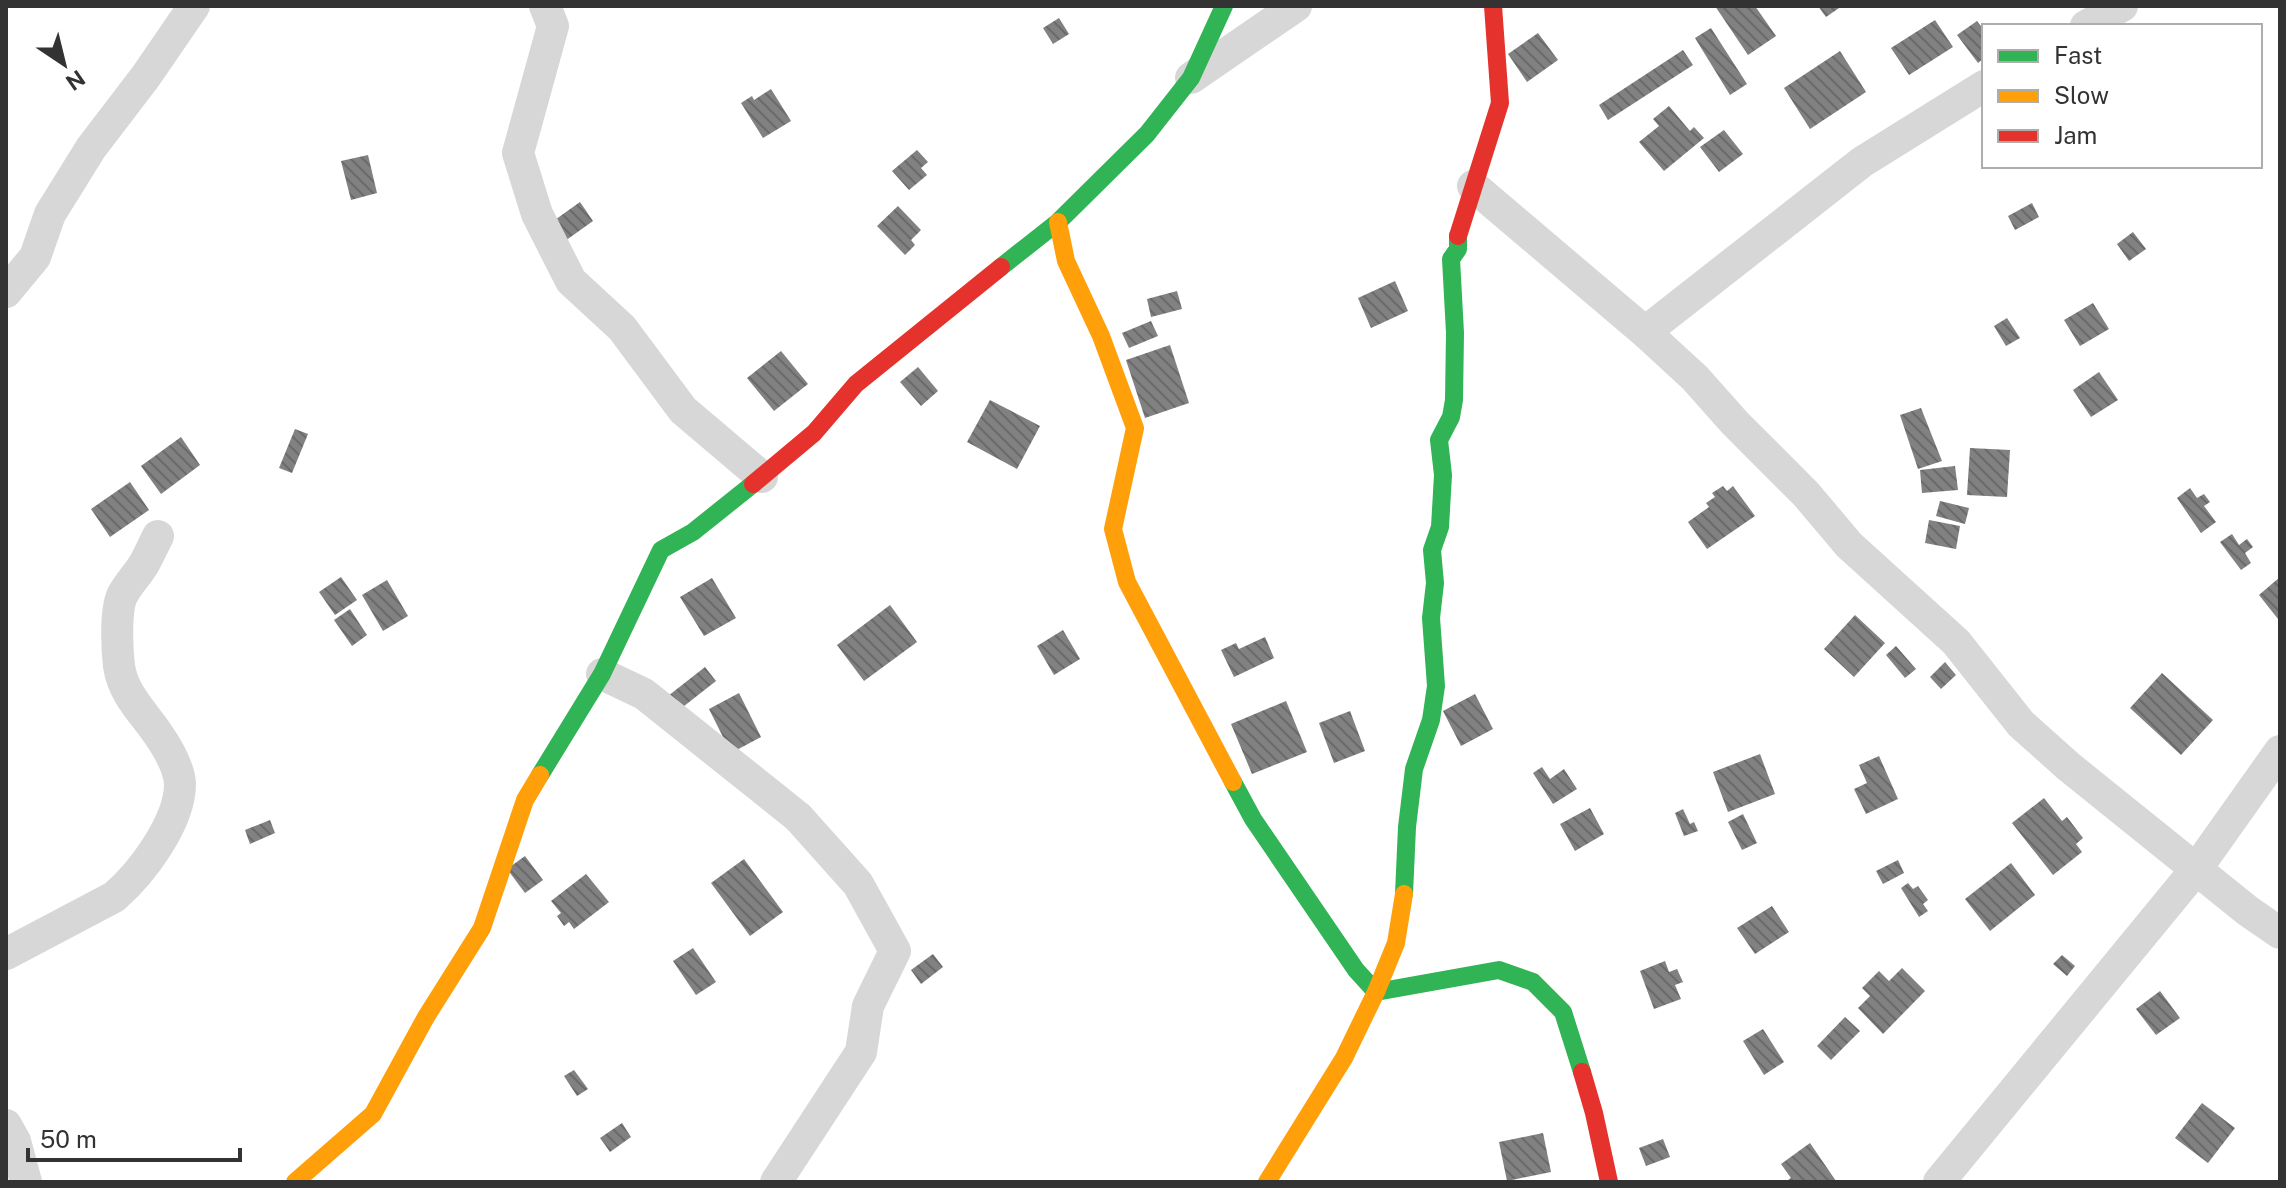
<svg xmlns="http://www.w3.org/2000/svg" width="2286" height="1188" viewBox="0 0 2286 1188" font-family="'Public Sans',sans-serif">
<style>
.building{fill:url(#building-back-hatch)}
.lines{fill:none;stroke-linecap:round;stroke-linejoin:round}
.street{stroke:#d7d7d7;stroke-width:32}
.fast{stroke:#30b455;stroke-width:18}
.slow{stroke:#ff9f0a;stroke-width:18}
.jam{stroke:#e5322d;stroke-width:18}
</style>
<defs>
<pattern id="building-back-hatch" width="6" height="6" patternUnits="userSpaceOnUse" patternTransform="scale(2)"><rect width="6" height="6" fill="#818181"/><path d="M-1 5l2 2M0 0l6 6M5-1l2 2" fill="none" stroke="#6a6a6a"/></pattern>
</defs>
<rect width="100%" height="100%" fill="#fff"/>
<g class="building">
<path d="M1715 6H1755L1776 36 1748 55Z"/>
<path d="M1818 6H1842L1826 17Z"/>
<path d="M1059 18 1069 34 1053 44 1043 28Z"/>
<path d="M1935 20 1953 47 1909 75 1891 48Z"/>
<path d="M1977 21 1984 30V39L1981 42 1984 46V58L1978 63 1957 35Z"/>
<path d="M1711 28 1747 84 1730 95 1695 38Z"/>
<path d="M1538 33 1558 60 1527 82 1508 54Z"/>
<path d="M1683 50 1693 65 1608 120 1599 105Z"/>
<path d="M1840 51 1866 92 1810 129 1784 88Z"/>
<path d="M771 89 791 121 763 138 741 103 752 96 754 100Z"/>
<path d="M1669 106 1690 131 1694 127 1704 138 1664 171 1639 142 1659 126 1653 119Z"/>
<path d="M1724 130 1743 154 1719 172 1700 147Z"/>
<path d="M917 150 928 162 921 168 927 175 909 190 892 171Z"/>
<path d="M368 155 377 193 351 200 341 161Z"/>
<path d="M580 202 593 221 565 241 552 222Z"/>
<path d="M2032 203 2039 217 2015 230 2008 216Z"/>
<path d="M898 206 921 230 911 240 915 245 905 255 877 226Z"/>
<path d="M2133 232 2146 249 2129 261 2117 244Z"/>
<path d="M1395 281 1408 311 1371 328 1358 298Z"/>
<path d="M1177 291 1182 309 1151 317 1147 299Z"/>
<path d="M2093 303 2109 329 2080 346 2064 320Z"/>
<path d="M2007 318 2020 338 2006 346 1994 326Z"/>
<path d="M1151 321 1158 336 1129 348 1122 333Z"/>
<path d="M1170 345 1189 403 1145 418 1126 360Z"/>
<path d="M781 351 808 384 774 411 747 378Z"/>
<path d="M918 367 938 391 921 406 900 382Z"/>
<path d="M2099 372 2118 400 2091 417 2073 390Z"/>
<path d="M990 400 1040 426 1017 469 967 442Z"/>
<path d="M1921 408 1942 461 1918 469 1900 415Z"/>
<path d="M295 429 308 434 292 473 279 468Z"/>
<path d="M181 437 200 465 161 494 141 466Z"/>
<path d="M1970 448 2010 450 2007 497 1967 495Z"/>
<path d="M1955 466 1958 490 1922 493 1920 470Z"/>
<path d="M130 482 149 510 110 537 91 509Z"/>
<path d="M1723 486 1727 491 1733 486 1755 516 1707 549 1688 522 1709 507 1706 503 1715 497 1712 493Z"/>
<path d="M2190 488 2197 498 2204 494 2210 502 2204 506 2216 522 2201 533 2177 498Z"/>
<path d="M1940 501 1969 508 1965 524 1936 516Z"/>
<path d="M1929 520 1960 526 1956 549 1925 543Z"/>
<path d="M2232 534 2239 545 2247 539 2253 547 2245 553 2251 563 2241 570 2220 542Z"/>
<path d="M341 577 357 600 335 615 319 592Z"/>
<path d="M2280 577V617L2278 619 2259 595Z"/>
<path d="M712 578 736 618 704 636 680 597Z"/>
<path d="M387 580 408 616 383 631 362 595Z"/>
<path d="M890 605 917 642 864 681 837 645Z"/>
<path d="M350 609 367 635 352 646 334 620Z"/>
<path d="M1855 615 1885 643 1854 677 1824 649Z"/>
<path d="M1063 630 1080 659 1054 675 1037 646Z"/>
<path d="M1265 637 1274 658 1234 677 1221 650 1236 643 1239 649Z"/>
<path d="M1896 646 1916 669 1905 678 1886 655Z"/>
<path d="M1945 662 1956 675 1941 689 1930 677Z"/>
<path d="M705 667 716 681 679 710 668 696Z"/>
<path d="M2162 673 2213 720 2181 755 2130 708Z"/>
<path d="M739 693 761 737 731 753 709 709Z"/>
<path d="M1475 694 1493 729 1461 746 1443 711Z"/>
<path d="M1286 701 1307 752 1252 774 1231 724Z"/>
<path d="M1350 711 1365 751 1334 763 1319 723Z"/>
<path d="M1760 754 1775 794 1728 812 1713 772Z"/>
<path d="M1879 756 1898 799 1866 814 1854 789 1867 783 1859 765Z"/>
<path d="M1542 767 1550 779 1564 769 1577 789 1553 804 1533 773Z"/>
<path d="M2044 798 2062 821 2067 817 2083 838 2076 844 2082 852 2053 875 2012 823Z"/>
<path d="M1590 808 1604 834 1575 851 1560 824Z"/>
<path d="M1683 809 1690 824 1694 822 1698 831 1684 836 1675 813Z"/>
<path d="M1743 814 1757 843 1742 850 1728 822Z"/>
<path d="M270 820 275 833 250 844 245 830Z"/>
<path d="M525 856 543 880 525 893 507 869Z"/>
<path d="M744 859 783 912 750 936 711 883Z"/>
<path d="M1898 860 1904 873 1883 884 1876 871Z"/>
<path d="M2011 863 2035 895 1990 931 1965 899Z"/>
<path d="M586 874 609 902 574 929 569 922 564 926 557 916 561 913 551 901Z"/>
<path d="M1908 883 1913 889 1918 886 1928 900 1923 904 1928 911 1919 917 1901 888Z"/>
<path d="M1772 906 1789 932 1755 954 1737 928Z"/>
<path d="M693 948 716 982 696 995 673 961Z"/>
<path d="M933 954 943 967 921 984 911 970Z"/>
<path d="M2062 955 2075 966 2067 976 2053 964Z"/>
<path d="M1665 961 1669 972 1677 969 1683 982 1675 985 1681 999 1654 1009 1640 971Z"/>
<path d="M1902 968 1925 991 1883 1034 1858 1008 1870 996 1862 988 1879 971 1889 981Z"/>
<path d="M2160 991 2180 1018 2156 1035 2136 1009Z"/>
<path d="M1845 1017 1860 1031 1831 1060 1817 1046Z"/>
<path d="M1763 1029 1784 1062 1764 1075 1743 1041Z"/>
<path d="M574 1070 588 1089 577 1096 564 1076Z"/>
<path d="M2202 1103 2235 1128 2208 1163 2175 1138Z"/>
<path d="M622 1123 631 1137 610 1152 600 1138Z"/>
<path d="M1543 1133 1551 1172 1507 1181 1499 1142Z"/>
<path d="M1663 1139 1670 1157 1646 1166 1639 1148Z"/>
<path d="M1810 1143 1836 1181 1785 1182 1791 1178 1781 1164Z"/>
</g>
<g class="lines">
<g class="street">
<path d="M545 6 553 26 518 153 537 214 571 281 622 328 683 410 762 477"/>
<path d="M2086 26 2122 6"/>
<path d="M1191 78 1296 6"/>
<path d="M1473 186 1645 332 1695 378 1735 423 1806 494 1849 545 1956 642 2021 724 2068 766 2248 911 2280 933"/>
<path d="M6 292 35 257 50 214 91 148 146 76 194 6"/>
<path d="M1645 332 1862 162 1984 86"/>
<path d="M602 674 644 694 798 817 858 884 895 951 868 1006 861 1052 776 1182"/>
<path d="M6 954 114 897C142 873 180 822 180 784 179 767 167 747 158 734 143 712 123 694 119 666 117 649 115 608 123 594 129 583 138 574 144 564 149 555 153 546 158 536"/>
<path d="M6 1125 15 1141 26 1182"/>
<path d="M1939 1182 2197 868 2280 751"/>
</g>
<g class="fast">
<path d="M1001 267 1058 222 1147 134 1191 78 1224 6"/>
<path d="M540 775 602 674 661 550 693 532 753 484"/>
<path d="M1233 782 1253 819 1356 970 1376 992 1499 970 1533 982 1563 1012 1582 1072"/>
<path d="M1404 894 1407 827 1414 769 1431 720 1436 686 1431 618 1435 583 1432 550 1440 527 1443 475 1439 440 1451 417 1454 400 1455 333 1451 259 1458 249V236"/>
</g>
<g class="slow">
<path d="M1058 222 1066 261 1101 336 1135 428 1113 529 1127 582 1233 782"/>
<path d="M295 1182 373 1114 426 1017 482 928 525 800 540 775"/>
<path d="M1267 1182 1344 1058 1376 992 1396 943 1404 894"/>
</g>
<g class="jam">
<path d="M1458 236 1500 103 1493 6"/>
<path d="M753 484 814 433 856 384 1001 267"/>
<path d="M1582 1072 1594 1113 1609 1182"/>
</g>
</g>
<rect width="2286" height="1188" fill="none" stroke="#333333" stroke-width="16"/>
<rect x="1982" y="24" width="280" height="144" fill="#ffffff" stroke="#adadad" stroke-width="2"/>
<rect x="1998" y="50" width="40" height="12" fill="#30b455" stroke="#adadad" stroke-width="2"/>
<text x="2054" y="64" font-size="24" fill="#333333">Fast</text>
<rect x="1998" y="90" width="40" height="12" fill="#ff9f0a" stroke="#adadad" stroke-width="2"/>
<text x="2054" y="104" font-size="24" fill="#333333">Slow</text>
<rect x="1998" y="130" width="40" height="12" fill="#e5322d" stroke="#adadad" stroke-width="2"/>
<text x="2054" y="144" font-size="24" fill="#333333">Jam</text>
<g transform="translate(64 64) rotate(145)" stroke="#ffffff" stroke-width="6" paint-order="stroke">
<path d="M0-6L14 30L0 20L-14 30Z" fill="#333333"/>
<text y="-12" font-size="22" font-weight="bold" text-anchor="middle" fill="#333333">N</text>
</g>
<path d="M28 1148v12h212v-12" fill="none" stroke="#333333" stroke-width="4"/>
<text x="40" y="1148" font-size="24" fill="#333333" stroke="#ffffff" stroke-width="6" paint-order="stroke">50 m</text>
</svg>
